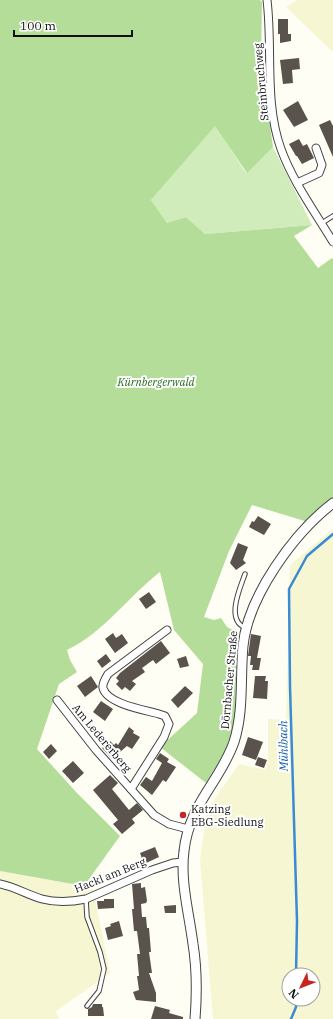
<svg xmlns="http://www.w3.org/2000/svg" width="333" height="1019" viewBox="0 0 333 1019" font-family="'IBM Plex Serif',serif">
<style>
.farmland{fill:#f7f6d2;fill-rule:evenodd}
.green{fill:#d1ecbb}
.forest{fill:#b3dd99}
.lines{fill:none;stroke-linecap:round;stroke-linejoin:round}
.stream{stroke:#3a8bd3;stroke-width:2.5}
.building{fill:#5a524c}
.service-casing{stroke:#434343;stroke-width:5.5}
.minor-casing{stroke:#434343;stroke-width:9}
.tertiary-casing{stroke:#434343;stroke-width:11}
.service{stroke:#fff;stroke-width:3.5}
.minor{stroke:#fff;stroke-width:7}
.tertiary{stroke:#fff;stroke-width:9}
.poi-dot{fill:#c72522;stroke:#fff;stroke-width:1.5}
.labels{text-anchor:middle;dominant-baseline:central;stroke-width:4;stroke-linejoin:round;paint-order:stroke}
.street-label{font-size:11px;fill:#101010;stroke:#fff}
.park-label{font-size:11px;font-style:italic;fill:#286c1d;stroke:#fff}
.poi-label{font-size:11px;fill:#101010;stroke:#fff;text-anchor:start}
.water-label{font-size:12px;font-style:italic;fill:#135da9;stroke:#fff}
</style>
<rect width="100%" height="100%" fill="#fffef4"/>
<g class="farmland">
<path d="M297 0H333V52L286 7Z"/>
<path d="M333 528V1019H213L200 860 207 810 239 764 266 770 268 758V719L286 720 290 565ZM289 975H313V999H289Z"/>
<path d="M0 871 84 886 93 889 110 973 56 1011 59 1019H0Z"/>
</g>
<path class="green" d="M215 125 246 173 273 147 312 225 205 234 186 217 167 223 151 200Z"/>
<path class="forest" d="M0 0H260L262 2 261 60 273 147 247 173 215 126 151 200 167 223 186 217 205 234 312 225 294 236 318 268 332 258 333 259V500L308 522 252 505 229 551 204 617 214 620 221 618 227 627 237 632 235 724 224 754 206 783 160 747 197 713 203 664 174 630 160 572C130 595 103 633 67 650L70 660 77 672 59 684 37 749 77 793 120 836 84 886 0 871Z"/>
<g class="lines">
<g class="stream">
<path d="M296 975 297 921 290 687 289 589 307 556 333 534"/>
<path d="M291 1019 296 1007V999"/>
</g>
</g>
<g class="building">
<path d="M278 19H288V34H291V41L280 43V34H278Z"/>
<path d="M299 58 300 69 292 70 293 83 283 84 280 60Z"/>
<path d="M298 101 308 120 294 127 283 110Z"/>
<path d="M330 120 333 126V157L319 125Z"/>
<path d="M299 139 303 146 307 144 314 158 302 164 297 156H296L289 144Z"/>
<path d="M258 516 271 524 264 535 249 527 252 521 254 522Z"/>
<path d="M238 543 248 547 243 560 246 563 236 570 230 563Z"/>
<path d="M149 592 156 602 146 609 139 599Z"/>
<path d="M113 633 116 638 122 634 128 643 115 653 105 639Z"/>
<path d="M251 634 261 636 257 658H261L259 670H252L253 665H250L251 656H248Z"/>
<path d="M161 641 170 653 156 664 153 660 142 668 145 672 132 681 136 684 130 691 125 687 122 690 116 684 119 681 116 678 120 673Z"/>
<path d="M106 654 111 661 102 668 97 661Z"/>
<path d="M186 656 189 666 180 668 177 659Z"/>
<path d="M91 676 98 687 85 697 77 686Z"/>
<path d="M255 676H266L265 681H268L267 699 253 698Z"/>
<path d="M185 686 193 693 178 708 171 700Z"/>
<path d="M101 701 113 709 105 721 93 712Z"/>
<path d="M129 727 134 731 133 733 140 737 132 749 127 746 112 759 102 748 110 741 114 745 116 743 118 745Z"/>
<path d="M248 737 263 742 256 760 242 755Z"/>
<path d="M51 744 57 751 49 759 43 752Z"/>
<path d="M160 753 169 759 167 762 176 767 166 782 163 780 152 795 140 785 146 777 152 781 162 763 156 759Z"/>
<path d="M258 757 267 760 264 768 255 765Z"/>
<path d="M73 761 84 773 73 783 62 771Z"/>
<path d="M110 775 118 783 112 789 129 810 137 803 143 810 132 819 135 823 122 834 113 824 118 820 93 790Z"/>
<path d="M155 847 159 857 144 864 140 853Z"/>
<path d="M141 883V888L145 887 147 901 146 903 141 904 142 917H146L147 928H149L151 952H149L152 973H149L156 993V1002L136 1000 133 992 139 990 137 976H139L137 954H140L137 931H134L132 909H134L132 884Z"/>
<path d="M104 899H114V908L98 909 97 901H104Z"/>
<path d="M176 905V913H165L164 906Z"/>
<path d="M119 921 123 936 108 940 105 928 111 926 110 924Z"/>
<path d="M93 1004H102V1007H103L104 1016H88V1009L92 1007Z"/>
<path d="M155 1006 170 1010 169 1013 183 1017V1019H151Z"/>
</g>
<g class="lines">
<defs>
<g id="service">
<path d="M322 223 333 216"/>
<path d="M245 574C240 588 225 621 246 628"/>
<path d="M86 899 87 917 100 952 104 969 99 991 87 1006"/>
</g>
<g id="minor">
<path d="M267 0C273 49 264 102 281 149 293 182 315 212 333 242"/>
<path d="M297 183 319 173 322 165 316 148"/>
<path d="M57 700 96 750 154 815 169 824 188 829"/>
<path d="M131 789 164 737 169 724 165 716 159 714C145 710 107 704 103 688 102 683 106 678 108 674L167 630"/>
<path d="M0 884C15 887 28 895 42 899 57 903 71 902 86 899L152 870 173 863 183 862"/>
</g>
<path id="tertiary" d="M195 1019C197 994 197 969 193 944 189 913 180 881 184 851 189 804 220 782 234 742 244 711 240 678 243 646 248 596 294 533 333 503"/>
</defs>
<use href="#service" class="service-casing"/>
<use href="#minor" class="minor-casing"/>
<use href="#tertiary" class="tertiary-casing"/>
<use href="#service" class="service"/>
<use href="#minor" class="minor"/>
<use href="#tertiary" class="tertiary"/>
</g>
<circle class="poi-dot" cx="183" cy="815" r="4"/>
<g class="labels">
<g class="street-label">
<text transform="translate(261 82) rotate(-95)">Steinbruchweg</text>
<text transform="translate(229 680) rotate(-85)">Dörnbacher Straße</text>
<text transform="translate(102 738) rotate(50)">Am Ledererberg</text>
<text transform="translate(110 875) rotate(-22)">Hackl am Berg</text>
</g>
<g class="park-label">
<text x="156" y="382">Kürnbergerwald</text>
</g>
<g class="poi-label">
<text x="191" y="809">Katzing<tspan x="191" dy="13">EBG-Siedlung</tspan></text>
</g>
<g class="water-label">
<text transform="translate(283 746) rotate(-91)">Mühlbach</text>
</g>
</g>
<g transform="translate(301 987) rotate(227)"><circle r="19" fill="#ffffff" stroke="#9f9f9f"/>
<path d="M0-3L7 15L0 10L-7 15Z" fill="#c72522"/>
<text y="-6" font-size="11" font-weight="bold" text-anchor="middle" fill="#101010">N</text>
</g>
<path d="M14 30v6h118v-6" fill="none" stroke="#101010" stroke-width="2"/>
<text x="20" y="30" font-size="12" fill="#101010" stroke="#ffffff" stroke-width="3" paint-order="stroke">100 m</text>
</svg>
